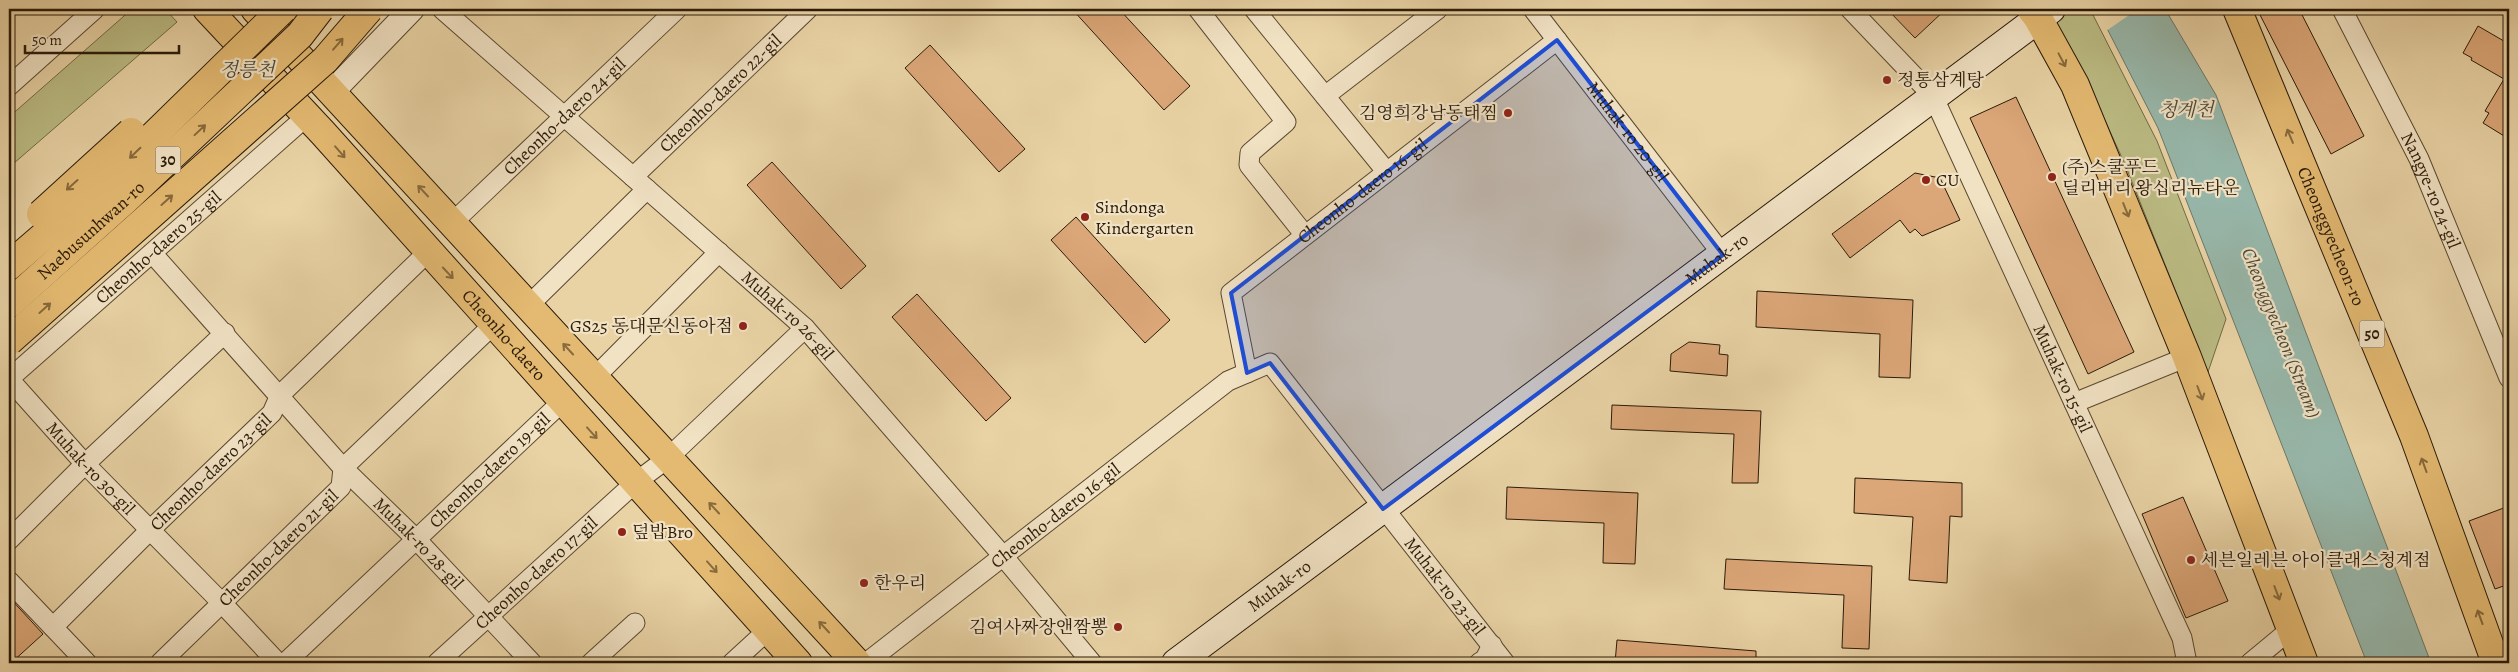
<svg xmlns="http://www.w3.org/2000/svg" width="2518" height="672" viewBox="0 0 2518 672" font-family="Alegreya,'Noto Serif KR',serif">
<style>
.green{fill:#bbbb83;stroke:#726a46}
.water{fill:#97b7aa;stroke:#6b7869}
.pier{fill:#e9d3a5}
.building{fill:#dca778;stroke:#2a1a08}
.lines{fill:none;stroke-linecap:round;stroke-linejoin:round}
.minor-casing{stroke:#5a482f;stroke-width:21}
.tertiary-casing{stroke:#5a482f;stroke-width:26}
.secondary-casing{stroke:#2a1a08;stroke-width:30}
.primary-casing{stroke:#2a1a08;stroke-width:30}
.minor{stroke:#f1e2c4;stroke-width:19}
.tertiary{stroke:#f1e2c4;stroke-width:24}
.secondary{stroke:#f1e2c4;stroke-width:28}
.primary{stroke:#e4ba72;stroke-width:28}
.trunk-bridge-casing{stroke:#2a1a08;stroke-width:30;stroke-linecap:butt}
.trunk-bridge{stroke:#e4ba72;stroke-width:28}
.oneway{stroke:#876a3d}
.marked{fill:#1d4ed8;fill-opacity:0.2;stroke:#1d4ed8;stroke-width:4;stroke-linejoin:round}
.poi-dot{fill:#8f2418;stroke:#f1e2c4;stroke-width:2}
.labels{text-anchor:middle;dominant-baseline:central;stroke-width:4.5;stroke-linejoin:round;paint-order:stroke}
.shield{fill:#f1e2c4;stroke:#665640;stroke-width:1}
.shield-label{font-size:16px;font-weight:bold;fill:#2a1a08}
.poi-label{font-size:18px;fill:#2a1a08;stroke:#f1e2c4;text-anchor:start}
.street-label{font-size:18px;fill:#2a1a08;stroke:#f1e2c4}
.water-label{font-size:19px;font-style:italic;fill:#4b4939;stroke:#f1e2c4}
</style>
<rect width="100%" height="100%" fill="#e9d3a5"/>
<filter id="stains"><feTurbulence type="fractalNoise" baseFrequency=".004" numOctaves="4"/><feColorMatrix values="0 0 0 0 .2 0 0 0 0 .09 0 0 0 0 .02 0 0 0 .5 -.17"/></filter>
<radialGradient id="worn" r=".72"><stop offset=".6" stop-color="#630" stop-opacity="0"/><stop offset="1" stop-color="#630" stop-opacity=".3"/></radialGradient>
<g class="green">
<path d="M132 9H165L177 22 13 164 9 160V117Z"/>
<path d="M2044 9H2090L2157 141 2226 319 2208 372 2124 162 2077 60Z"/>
</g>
<path class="water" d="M2097 9H2165L2216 95 2431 663H2367L2158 128Z"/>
<path class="pier" d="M2095 9H2138L2106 31Z"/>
<g class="building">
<path d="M1072 9H1119L1190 86 1164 110Z"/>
<path d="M1887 9H1946L1915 38Z"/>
<path d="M2257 9H2299L2364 136 2331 154Z"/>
<path d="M2478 26 2509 44V139L2483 123 2489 113 2485 111 2504 79 2471 60 2472 58 2463 53Z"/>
<path d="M930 45 1025 149 999 172 905 68Z"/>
<path d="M2016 97 2134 352 2088 374 1970 118Z"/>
<path d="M772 162 866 266 841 289 747 185Z"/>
<path d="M1915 173 1940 178 1960 220 1922 236 1915 229 1910 233 1900 220 1850 258 1832 234Z"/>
<path d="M1076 217 1170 320 1145 343 1051 240Z"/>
<path d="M1757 291 1913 300 1910 378 1879 377 1880 334 1756 327Z"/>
<path d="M917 294 1011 398 986 421 892 317Z"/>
<path d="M1689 342 1720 345 1719 354 1728 355 1727 376 1670 371 1671 354Z"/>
<path d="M1612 405 1761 411 1758 483H1732L1734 434 1611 429Z"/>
<path d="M1855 478 1962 483V517L1950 516 1947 583 1909 580 1913 517 1854 513Z"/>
<path d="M1507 487 1638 493 1635 564 1603 563 1604 523 1506 519Z"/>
<path d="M2183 497 2228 601 2186 618 2142 514Z"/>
<path d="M2509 506V584L2495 589 2469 521Z"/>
<path d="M1726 559 1872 566 1869 649 1842 648 1844 595 1724 589Z"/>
<path d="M9 597 43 634 11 663H9Z"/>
<path d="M1617 640 1756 651V663H1615Z"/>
</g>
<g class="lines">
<defs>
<g id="minor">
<path id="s1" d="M442 9 805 328 1003 556 1092 663"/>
<path d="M1198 9 1286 122 1250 153 1249 165 1304 234"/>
<path d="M1254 9 1386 171"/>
<path id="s2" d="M1533 9 1723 255"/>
<path id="s3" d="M1850 9 1933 96 2182 638 2187 663"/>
<path id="s4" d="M2342 9 2419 159 2509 378"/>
<path d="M9 86 95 9"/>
<path d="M1325 96 1438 9"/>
<path id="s5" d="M633 177 808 9"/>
<path id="s6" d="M452 223 677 9"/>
<path id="s7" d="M152 253 343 468 415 538 532 663"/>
<path d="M528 306 647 189"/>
<path id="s8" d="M1247 373 1231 293 1557 40"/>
<path d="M594 378 719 252"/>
<path id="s9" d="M9 379 307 116"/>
<path id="s10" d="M9 379 85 464 221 602 278 663"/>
<path d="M2074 403 2187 357"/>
<path d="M9 540 85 464 225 333"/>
<path d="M9 581 87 663"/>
<path id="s11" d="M53 627 149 531 272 413 280 395 428 252"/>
<path id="s12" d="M160 663 341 487 343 468 494 324"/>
<path id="s13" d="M285 663 563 401"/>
<path id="s14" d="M437 663 636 482 668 458 805 328"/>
<path d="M591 663 635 623"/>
<path d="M732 663 768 630"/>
<path id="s15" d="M866 663 1228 381 1270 363 1505 663"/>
<path d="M1479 663 1485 659 1492 645"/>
<path d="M2250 663 2291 629"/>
</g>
<path id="tertiary" d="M332 92 412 9"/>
<g id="secondary">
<path id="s16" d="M1176 663 2051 9"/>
</g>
<g id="primary">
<path id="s17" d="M207 9 323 133 798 663"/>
<path d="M255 9 857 663"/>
<path d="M2031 9 2038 18 2075 85 2187 357 2304 663"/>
<path id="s18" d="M2237 9 2414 436 2496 663"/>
</g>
</defs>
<use href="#minor" class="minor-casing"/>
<use href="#tertiary" class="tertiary-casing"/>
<use href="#secondary" class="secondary-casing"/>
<use href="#primary" class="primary-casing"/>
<use href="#minor" class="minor"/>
<use href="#tertiary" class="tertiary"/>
<use href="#secondary" class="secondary"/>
<use href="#primary" class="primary"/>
<defs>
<g id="trunk-bridge">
<path d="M41 214 131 132"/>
<path d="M9 266 105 183 283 9"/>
<path id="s19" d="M9 304 125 200 300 35 320 9"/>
<path d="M9 341 325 60 369 9"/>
</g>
</defs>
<use href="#trunk-bridge" class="trunk-bridge-casing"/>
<use href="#trunk-bridge" class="trunk-bridge"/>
</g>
<defs><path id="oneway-shaft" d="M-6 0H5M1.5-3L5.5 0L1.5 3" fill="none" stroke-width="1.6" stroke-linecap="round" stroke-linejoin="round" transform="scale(1.25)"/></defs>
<g class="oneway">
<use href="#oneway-shaft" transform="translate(338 44) rotate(-49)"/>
<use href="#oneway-shaft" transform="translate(2062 60) rotate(62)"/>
<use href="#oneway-shaft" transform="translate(200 130) rotate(-43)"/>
<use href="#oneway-shaft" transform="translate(2290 136) rotate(-113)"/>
<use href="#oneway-shaft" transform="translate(340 152) rotate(49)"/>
<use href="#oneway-shaft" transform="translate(135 153) rotate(136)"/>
<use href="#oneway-shaft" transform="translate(72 185) rotate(138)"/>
<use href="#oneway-shaft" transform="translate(423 191) rotate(-133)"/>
<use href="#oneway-shaft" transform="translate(167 200) rotate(-42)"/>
<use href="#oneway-shaft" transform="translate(2126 210) rotate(68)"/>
<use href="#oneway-shaft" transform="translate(448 273) rotate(47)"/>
<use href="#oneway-shaft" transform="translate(45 308) rotate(-42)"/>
<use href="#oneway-shaft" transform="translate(568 349) rotate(-133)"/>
<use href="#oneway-shaft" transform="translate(2200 393) rotate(69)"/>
<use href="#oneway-shaft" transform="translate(592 433) rotate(48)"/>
<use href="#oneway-shaft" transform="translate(2424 465) rotate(-110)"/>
<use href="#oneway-shaft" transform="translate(714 508) rotate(-133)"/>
<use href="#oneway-shaft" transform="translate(712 567) rotate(48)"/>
<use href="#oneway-shaft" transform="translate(2277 593) rotate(69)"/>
<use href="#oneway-shaft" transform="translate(2480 617) rotate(-110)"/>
<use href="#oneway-shaft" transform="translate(824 627) rotate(-133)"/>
</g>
<path class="marked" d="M1557 40 1723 255 1383 509 1270 363 1247 373 1231 293Z"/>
<g class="poi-dot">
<circle cx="1887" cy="80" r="5"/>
<circle cx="1508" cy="113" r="5"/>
<circle cx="2052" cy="177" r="5"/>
<circle cx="1926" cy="180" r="5"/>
<circle cx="1085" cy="217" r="5"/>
<circle cx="743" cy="326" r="5"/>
<circle cx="622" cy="532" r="5"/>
<circle cx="2191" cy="560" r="5"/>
<circle cx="864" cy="583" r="5"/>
<circle cx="1118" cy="627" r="5"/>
</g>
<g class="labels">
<g class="shield">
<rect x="155.5" y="146.5" width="25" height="27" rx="4"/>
<rect x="2359.5" y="320.5" width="25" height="27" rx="4"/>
</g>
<g class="shield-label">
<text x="168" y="160">30</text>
<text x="2372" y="334">50</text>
</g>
<g class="poi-label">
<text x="1897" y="80">정통삼계탕</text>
<text x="1498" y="113" text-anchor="end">김영희강남동태찜</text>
<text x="2062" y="167">(주)스쿨푸드<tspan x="2062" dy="21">딜리버리 왕십리뉴타운</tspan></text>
<text x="1936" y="180">CU</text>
<text x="1095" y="207">Sindonga<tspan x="1095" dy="21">Kindergarten</tspan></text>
<text x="733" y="326" text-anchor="end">GS25 동대문신동아점</text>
<text x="632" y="532">덮밥Bro</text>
<text x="2201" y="560">세븐일레븐 아이클래스청계점</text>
<text x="874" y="583">한우리</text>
<text x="1108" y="627" text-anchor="end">김여사짜장앤짬뽕</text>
</g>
<g class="street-label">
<text stroke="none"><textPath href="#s5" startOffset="121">Cheonho-daero 22-gil</textPath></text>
<text stroke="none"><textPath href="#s6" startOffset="155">Cheonho-daero 24-gil</textPath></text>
<text stroke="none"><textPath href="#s2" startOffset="155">Muhak-ro 20-gil</textPath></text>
<text stroke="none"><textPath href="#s8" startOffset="248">Cheonho-daero 16-gil</textPath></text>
<text stroke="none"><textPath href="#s4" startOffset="202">Nangye-ro 24-gil</textPath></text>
<text stroke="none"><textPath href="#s19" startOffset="110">Naebusunhwan-ro</textPath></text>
<text stroke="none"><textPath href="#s18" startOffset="246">Cheonggyecheon-ro</textPath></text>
<text stroke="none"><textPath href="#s9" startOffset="199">Cheonho-daero 25-gil</textPath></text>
<text stroke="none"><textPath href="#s16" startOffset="675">Muhak-ro</textPath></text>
<text stroke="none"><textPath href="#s1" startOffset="462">Muhak-ro 26-gil</textPath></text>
<text stroke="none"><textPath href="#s17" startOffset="441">Cheonho-daero</textPath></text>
<text stroke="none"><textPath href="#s3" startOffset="431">Muhak-ro 15-gil</textPath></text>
<text stroke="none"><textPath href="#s10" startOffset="121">Muhak-ro 30-gil</textPath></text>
<text stroke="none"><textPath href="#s13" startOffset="281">Cheonho-daero 19-gil</textPath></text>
<text stroke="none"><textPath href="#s11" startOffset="221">Cheonho-daero 23-gil</textPath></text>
<text stroke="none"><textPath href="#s15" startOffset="240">Cheonho-daero 16-gil</textPath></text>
<text stroke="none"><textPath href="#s7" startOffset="394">Muhak-ro 28-gil</textPath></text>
<text stroke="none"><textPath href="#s12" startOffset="165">Cheonho-daero 21-gil</textPath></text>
<text stroke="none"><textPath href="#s14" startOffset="134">Cheonho-daero 17-gil</textPath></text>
<text stroke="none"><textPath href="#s16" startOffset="129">Muhak-ro</textPath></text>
<text stroke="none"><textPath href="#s15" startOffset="788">Muhak-ro 23-gil</textPath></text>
</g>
<g class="water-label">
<text x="247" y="70">정릉천</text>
<text x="2186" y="110">청계천</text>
<text transform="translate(2281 333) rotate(68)">Cheonggyecheon (Stream)</text>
</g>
</g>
<rect width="2518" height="672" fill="none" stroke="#e9d3a5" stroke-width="30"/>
<rect x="10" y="10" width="2498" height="652" fill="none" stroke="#2a1a08" stroke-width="2.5"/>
<rect x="15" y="15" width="2488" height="642" fill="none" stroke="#2a1a08"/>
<path d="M25 45v8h154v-8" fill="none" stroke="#2a1a08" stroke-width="2.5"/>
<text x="32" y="45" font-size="15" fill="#2a1a08" stroke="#f1e2c4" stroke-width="4" paint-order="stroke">50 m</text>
<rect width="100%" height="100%" filter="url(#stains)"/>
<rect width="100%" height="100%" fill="url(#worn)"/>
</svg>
